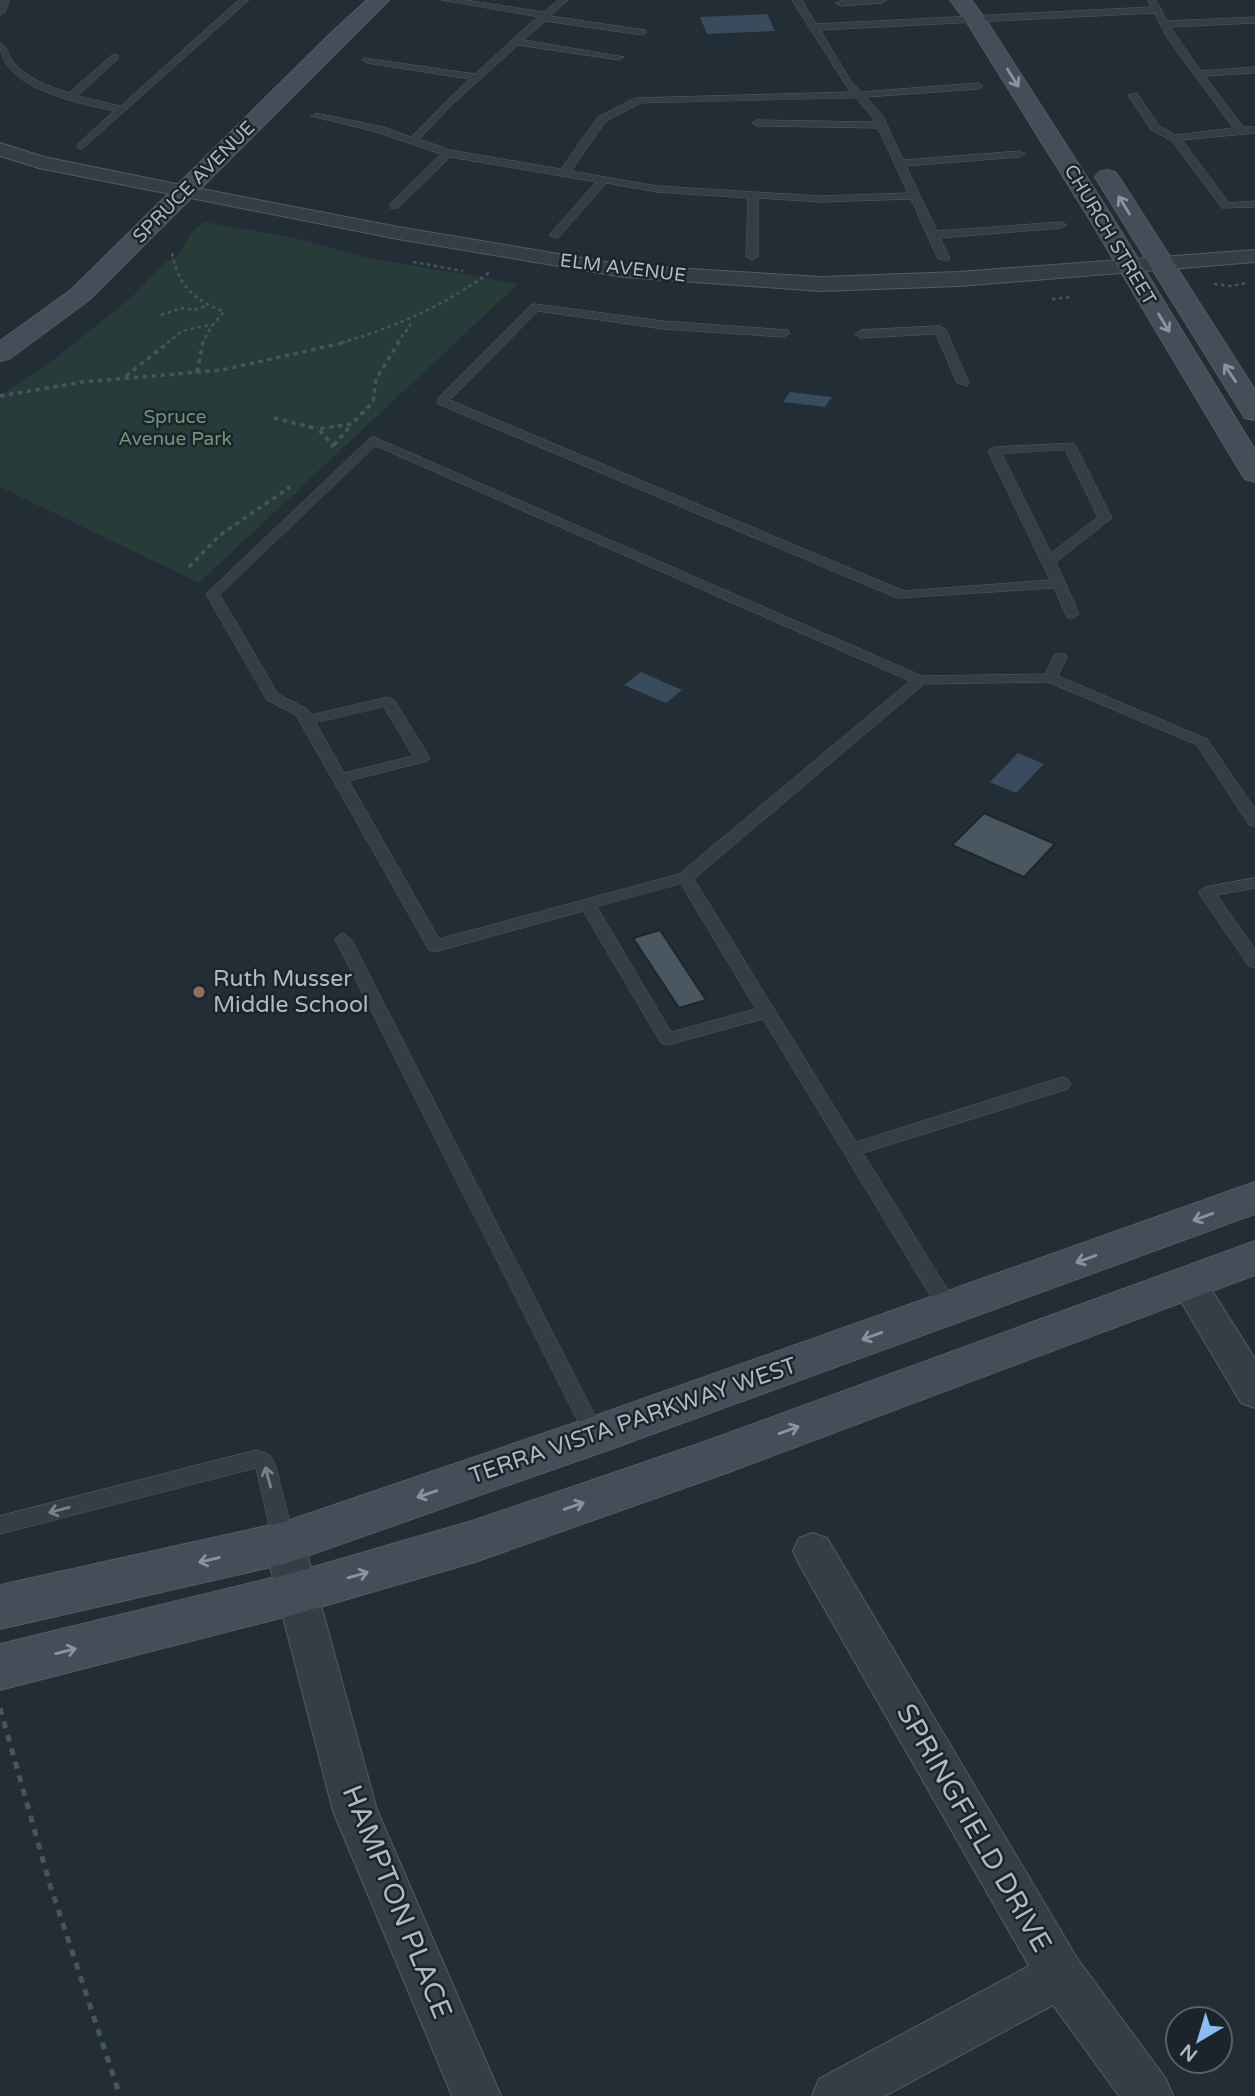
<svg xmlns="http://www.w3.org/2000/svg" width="1255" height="2096" viewBox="0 0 1255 2096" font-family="'Varela Round',sans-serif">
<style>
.green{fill:#273b39}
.water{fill:#384c5e}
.building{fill:#4a5761;stroke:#1d252d;stroke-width:2}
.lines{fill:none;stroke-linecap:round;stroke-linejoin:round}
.lane-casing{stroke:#535c64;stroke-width:1}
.street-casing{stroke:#535c64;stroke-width:2}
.secondary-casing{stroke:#535c64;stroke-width:2}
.path-far2{stroke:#455758;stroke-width:2.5;stroke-dasharray:3.5 3.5;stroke-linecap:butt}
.path-far1{stroke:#455758;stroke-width:3.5;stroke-dasharray:4.5 4.5;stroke-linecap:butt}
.path{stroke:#455758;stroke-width:5;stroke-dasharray:7 7;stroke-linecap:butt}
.lane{fill:#353e46;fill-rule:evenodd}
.street{fill:#353e46;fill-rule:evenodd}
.secondary{fill:#434e59;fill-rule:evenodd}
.oneway{stroke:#8a949e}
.oneway2{stroke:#79828b}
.education-dot{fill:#8d6e63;stroke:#1b232b;stroke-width:2.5}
.labels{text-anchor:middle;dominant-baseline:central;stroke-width:5;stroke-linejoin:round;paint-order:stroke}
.far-street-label{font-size:19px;fill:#b0b9c3;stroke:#1b232b}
.far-park-label{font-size:19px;fill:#709775;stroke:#1b232b}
.poi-label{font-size:23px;fill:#b0b9c3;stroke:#1b232b;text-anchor:start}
.street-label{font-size:23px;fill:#b0b9c3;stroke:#1b232b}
.near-street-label{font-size:28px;fill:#b0b9c3;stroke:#1b232b}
</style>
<rect width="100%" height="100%" fill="#222d36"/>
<path class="green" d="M204 222 287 236 365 257 518 284 199 583 0 487V395L53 360 133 296 165 262 177 256 191 233Z"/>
<g class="water">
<path d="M767 14 775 31 707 34 700 17Z"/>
<path d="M790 392 832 397 825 407 783 402Z"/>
<path d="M641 672 682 690 666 703 624 685Z"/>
<path d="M1018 753 1044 764 1016 793 990 782Z"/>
</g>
<g class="building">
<path d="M984 813 1055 844 1024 877 952 845Z"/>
<path d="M660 930 706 1000 679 1008 633 938Z"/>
</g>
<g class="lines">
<defs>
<g id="lane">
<path d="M0 0H10L5 12 0 15Z"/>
<path d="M239 0H249L82 149 78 148V144L114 111C78 103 0 89 0 42 8 47 8 57 15 64 29 79 50 87 69 93L112 55H118V59L77 96 120 106Z"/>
<path d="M442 0H465L544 12 558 0H568L550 16 645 30 647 32 642 35 545 21 524 40 624 57 619 60 518 45 453 104 419 139 450 150 561 169 598 117 635 98 850 92 792 0H802L816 24 1151 7 1148 0H1156L1167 21 1255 17V23L1170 27 1201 71 1255 67V73L1205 76 1243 127H1255V133L1182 140 1229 203 1255 201V207L1222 208 1171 140 1151 130 1128 95 1137 93 1159 126 1176 135 1233 128 1168 39 1154 13 820 30 851 81 861 92 978 83 983 86 978 89 866 97 883 116 903 160 1020 151 1025 154 1020 157 906 166 937 231 1061 222 1067 225 1061 228 940 238 950 259 948 261 938 259 911 199 821 202 758 198V257L752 260 746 257 748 198 657 192 606 183 559 237 555 238 549 235 551 233 596 182 450 157 398 208H390V204L441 154 376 132 311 116 316 113 383 127 411 137 469 79 367 63 362 60 364 58 475 74 537 17ZM856 98 876 122 757 120 752 123 757 126 878 128 908 193 821 196 657 186 571 171 606 121 641 103Z"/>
<path d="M844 0H887L882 3 841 6 836 3Z"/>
<path d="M535 304 663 321 788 330 790 333 784 337 663 329 538 311 450 400 904 591 1050 580 988 451 994 447 1074 443 1112 518 1056 562 1079 614 1072 618 1067 617 1054 588 897 598 438 404V398L531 305ZM1065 450 1098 517 1051 553 1002 454Z"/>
<path d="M940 326 946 330 969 383 967 386 957 383 936 334 861 338 855 334 861 330Z"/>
<path d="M374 437 922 676 1045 674 1055 654H1065L1067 657 1058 676 1207 739 1255 809V826L1249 825 1197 745 1048 682 924 684 694 879 856 1142 1062 1077 1068 1079 1071 1084 1068 1089 863 1153 956 1303 959 1309 956 1315 949 1317 942 1315 763 1019 667 1045 661 1043 583 911 435 952 429 950 296 715 267 700 206 594 370 438ZM376 446 910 681 679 874 439 939 349 781 427 761 430 758 395 701 388 697 311 715 307 709 278 694 220 595ZM384 707 413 756 344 773 316 723ZM681 884 756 1009 671 1032 597 907Z"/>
<path d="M1255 878V888L1217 895 1255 949V968L1249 966 1198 892 1206 887Z"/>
<path d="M343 933 351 939 602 1429 605 1435 602 1441 595 1444 588 1441 335 939Z"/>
<path d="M257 1450 270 1455 276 1467 295 1543 292 1550 284 1552 276 1550 273 1543 256 1468 0 1534V1516Z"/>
</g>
<g id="street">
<path d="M0 143 44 157 186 186 398 227 624 265 821 277 959 272 1255 250V262L959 286 821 291 624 277 398 239 39 168 0 156Z"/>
<path d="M1188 1268 1201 1273 1255 1359V1408L1241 1403 1170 1283 1175 1273Z"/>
<path d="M284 1525 298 1530 304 1543 377 1810 501 2096H452L333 1811 264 1543 270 1530Z"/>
<path d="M813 1533 827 1538 1077 1958 1166 2079 1173 2096H1119L1053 2005 885 2096H812L819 2079 1029 1966 799 1564 793 1551 799 1538Z"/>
</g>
<g id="secondary">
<path d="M367 0H389L89 300 9 359 0 361V341L71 290 331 33Z"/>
<path d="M950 0H971L984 17 1111 215 1255 450V482L1245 479 1241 473 1087 215 968 24Z"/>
<path d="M1107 170 1115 172 1119 177 1255 390V420L1245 418 1241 412 1095 177 1099 172Z"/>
<path d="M1255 1182V1214L611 1449 284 1564 0 1629V1585L284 1522 589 1418Z"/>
<path d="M1255 1241V1275L729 1472 475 1562 296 1614 0 1690V1644L296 1572 475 1520 704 1442Z"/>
</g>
</defs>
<use href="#lane" class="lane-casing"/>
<use href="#street" class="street-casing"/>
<use href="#secondary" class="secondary-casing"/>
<g class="path-far2">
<path d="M172 253C179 287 193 299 224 312L211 327 203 343"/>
<path d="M413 262 463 271"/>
<path d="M1214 284 1231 286 1247 283"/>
<path d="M1052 299 1071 297"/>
<path d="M161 315 182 308 195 310 206 306"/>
<path d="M167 343 182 331 209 325"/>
<path d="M341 343C395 327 444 306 490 272"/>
<path d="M397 343 410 326V320"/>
</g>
<g class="path-far1">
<path d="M197 372 203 342"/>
<path d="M126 376 169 342"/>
<path d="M0 396 83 382 222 370 347 342"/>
<path d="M274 418 318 429"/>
<path d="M334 445 351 425"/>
<path d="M331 447 333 445 318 429 352 424 373 402 376 379 399 342"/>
<path d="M189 567 219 536 290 487"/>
</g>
<path class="path" d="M0 1708 50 1885 120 2096"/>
<use href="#lane" class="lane"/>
<use href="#street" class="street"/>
<use href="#secondary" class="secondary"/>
</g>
<defs><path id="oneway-shaft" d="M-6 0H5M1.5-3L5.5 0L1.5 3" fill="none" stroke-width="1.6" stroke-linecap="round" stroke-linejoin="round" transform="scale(1.75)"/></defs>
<g class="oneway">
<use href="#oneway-shaft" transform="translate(1013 78) rotate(58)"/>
<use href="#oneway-shaft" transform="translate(1124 205) rotate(-122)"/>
<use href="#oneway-shaft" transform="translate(1164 323) rotate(59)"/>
<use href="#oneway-shaft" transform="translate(1230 373) rotate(-123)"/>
<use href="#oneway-shaft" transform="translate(1203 1217) rotate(160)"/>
<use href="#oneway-shaft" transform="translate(1086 1259) rotate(160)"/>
<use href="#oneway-shaft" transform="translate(872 1336) rotate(160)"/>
<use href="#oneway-shaft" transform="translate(789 1430) rotate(-20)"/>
<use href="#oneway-shaft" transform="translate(427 1494) rotate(161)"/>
<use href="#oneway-shaft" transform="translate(574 1506) rotate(-19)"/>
<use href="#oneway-shaft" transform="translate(209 1560) rotate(167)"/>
<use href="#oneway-shaft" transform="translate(358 1575) rotate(-16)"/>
<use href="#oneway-shaft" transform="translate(66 1651) rotate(-14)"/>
</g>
<g class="oneway2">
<use href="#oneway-shaft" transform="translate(268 1477) rotate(-105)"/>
<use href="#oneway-shaft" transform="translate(59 1510) rotate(165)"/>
</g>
<circle class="education-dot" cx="199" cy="992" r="7"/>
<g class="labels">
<g class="far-street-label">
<text transform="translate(194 182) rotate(-45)">SPRUCE AVENUE</text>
<text transform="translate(1110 235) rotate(59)">CHURCH STREET</text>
<text transform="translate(623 268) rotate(7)">ELM AVENUE</text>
</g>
<g class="far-park-label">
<text x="175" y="417">Spruce<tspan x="175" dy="22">Avenue Park</tspan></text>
</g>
<g class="poi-label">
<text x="213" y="979">Ruth Musser<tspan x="213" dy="26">Middle School</tspan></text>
</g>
<g class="street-label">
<text transform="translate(633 1421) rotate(-19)">TERRA VISTA PARKWAY WEST</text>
</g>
<g class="near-street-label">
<text transform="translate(974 1828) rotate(60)">SPRINGFIELD DRIVE</text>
<text transform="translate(397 1902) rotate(68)">HAMPTON PLACE</text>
</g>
</g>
<g transform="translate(1199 2040) rotate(218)"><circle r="33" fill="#1b232b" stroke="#575f68" stroke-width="2"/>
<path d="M0-5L12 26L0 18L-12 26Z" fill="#89bcef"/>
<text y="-10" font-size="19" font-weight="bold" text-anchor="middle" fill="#b0b9c3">N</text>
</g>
</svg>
